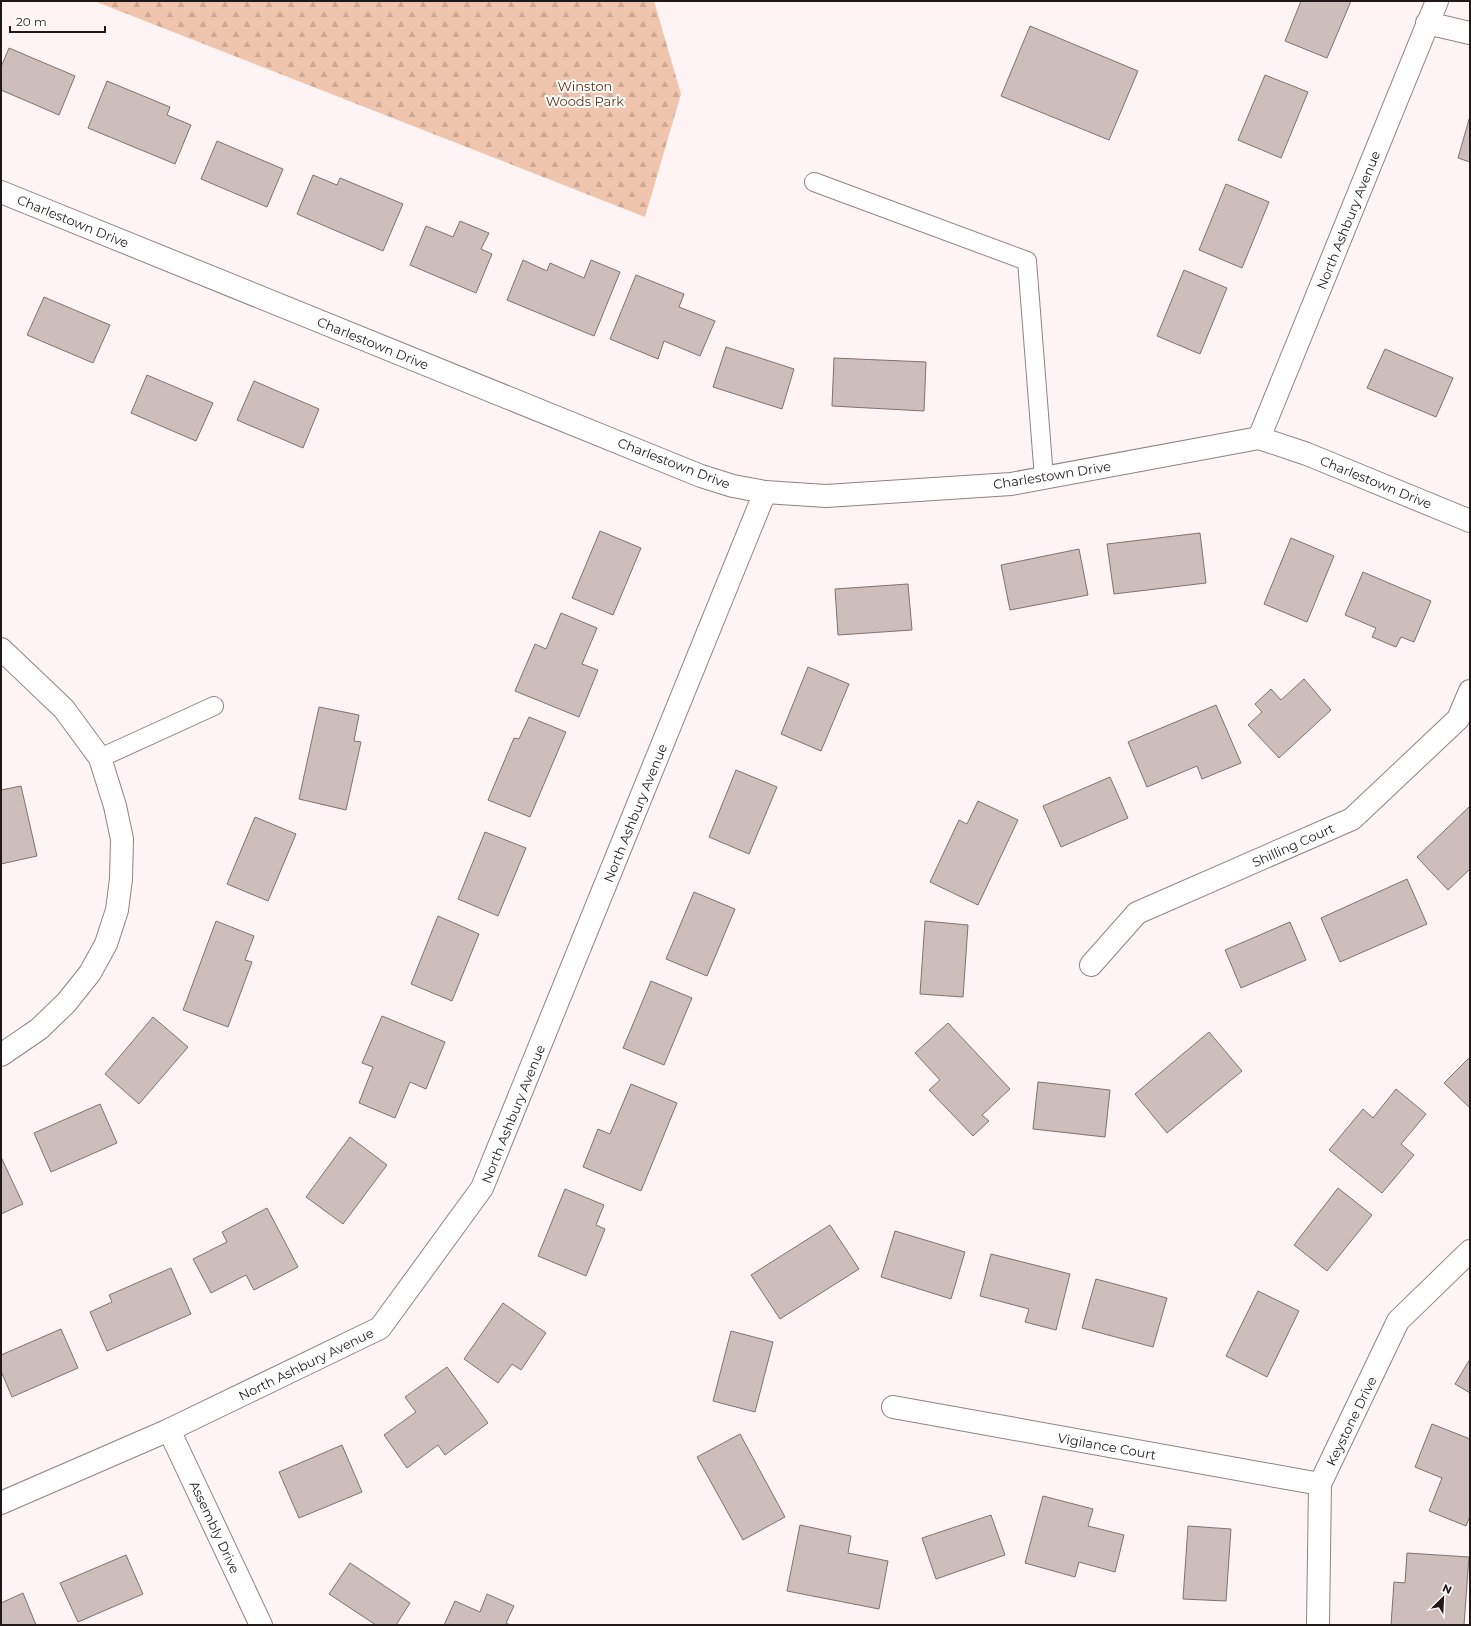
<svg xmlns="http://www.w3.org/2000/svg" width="1471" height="1626" viewBox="0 0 1471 1626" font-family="Montserrat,sans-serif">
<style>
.forest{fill:url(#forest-firs)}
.building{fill:#cdbdbb;stroke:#80726f}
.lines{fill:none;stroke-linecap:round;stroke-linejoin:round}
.service-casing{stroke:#908284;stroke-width:20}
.minor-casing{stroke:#908284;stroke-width:24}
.service{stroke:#fff;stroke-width:18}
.minor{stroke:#fff;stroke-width:22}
.labels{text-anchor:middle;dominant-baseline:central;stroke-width:4;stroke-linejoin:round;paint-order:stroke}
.park-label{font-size:13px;fill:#643110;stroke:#fff}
.street-label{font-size:13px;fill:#1f191a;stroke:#fff}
</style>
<defs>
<pattern id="forest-firs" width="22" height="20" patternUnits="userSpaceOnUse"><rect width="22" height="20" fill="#f0c5ae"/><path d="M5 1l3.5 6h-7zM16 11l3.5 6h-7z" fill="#cda995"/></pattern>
</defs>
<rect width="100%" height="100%" fill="#fef4f5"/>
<path class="forest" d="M94 1H654L681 94 645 217Z"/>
<g class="building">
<path d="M1301 1H1351L1327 58 1285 41Z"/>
<path d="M1030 26 1138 71 1109 140 1001 96Z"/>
<path d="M9 48 75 76 59 115 1 90V67Z"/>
<path d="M1265 75 1308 92 1281 158 1238 140Z"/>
<path d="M107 81 170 107 167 115 191 125 175 164 88 128Z"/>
<path d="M1470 116V162L1458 158Z"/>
<path d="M217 141 283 169 267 207 201 179Z"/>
<path d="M313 175 337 185 340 178 403 204 383 251 297 214Z"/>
<path d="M1226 184 1269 202 1242 268 1199 250Z"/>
<path d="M460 221 489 233 481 249 492 254 476 293 410 265 426 226 453 237Z"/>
<path d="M523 260 547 271 550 263 584 278 591 260 620 272 594 336 507 300Z"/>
<path d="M1184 270 1227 288 1200 354 1157 336Z"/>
<path d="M636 275 684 294 679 307 715 321 700 356 664 341 658 359 610 339Z"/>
<path d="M44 297 110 325 93 363 27 335Z"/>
<path d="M726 347 794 369 782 409 713 387Z"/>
<path d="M1385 349 1453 378 1436 417 1367 388Z"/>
<path d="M834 358 926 362 924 411 832 406Z"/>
<path d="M147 375 213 403 196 441 131 413Z"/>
<path d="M254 381 319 409 303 448 237 420Z"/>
<path d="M600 531 641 548 613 615 572 598Z"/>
<path d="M1200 533 1206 583 1114 594 1107 544Z"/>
<path d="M1291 538 1334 556 1307 622 1264 604Z"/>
<path d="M1079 549 1088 595 1010 610 1001 565Z"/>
<path d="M1363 572 1431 601 1414 642 1401 637 1396 647 1372 637 1376 628 1345 615Z"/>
<path d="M908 584 912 630 838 635 835 589Z"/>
<path d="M561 613 597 628 582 664 598 670 579 717 515 691 535 644 546 649Z"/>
<path d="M808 667 849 684 821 751 781 734Z"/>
<path d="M1304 679 1331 710 1279 758 1248 725 1262 712 1255 704 1271 689 1281 700Z"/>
<path d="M1216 705 1241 763 1202 779 1197 766 1147 787 1128 742Z"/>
<path d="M319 707 359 715 354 741 361 742 346 810 299 799Z"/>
<path d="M529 717 566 732 530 817 488 800 514 738 519 739Z"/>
<path d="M736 770 777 787 749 854 709 837Z"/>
<path d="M1110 777 1128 818 1061 847 1043 806Z"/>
<path d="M21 786 37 856 1 864V790Z"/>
<path d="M978 801 1018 820 978 905 930 882 959 820 967 824Z"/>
<path d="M1470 806V869L1448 890 1417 857Z"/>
<path d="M255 817 296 834 268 901 227 884Z"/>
<path d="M485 832 526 848 498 916 458 899Z"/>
<path d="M1407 879 1427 924 1340 962 1321 918Z"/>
<path d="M694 892 735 909 707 976 666 959Z"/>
<path d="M438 916 479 934 452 1001 411 984Z"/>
<path d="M216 921 254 936 245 960 252 962 228 1027 183 1010Z"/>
<path d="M925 921 968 925 963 997 920 994Z"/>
<path d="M1290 922 1306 960 1241 988 1225 950Z"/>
<path d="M651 981 692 998 664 1065 623 1048Z"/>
<path d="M382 1016 445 1042 426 1089 410 1082 395 1118 359 1103 373 1067 362 1063Z"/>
<path d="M153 1017 188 1047 139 1104 105 1074Z"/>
<path d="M948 1023 1010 1089 982 1115 989 1121 973 1136 929 1090 940 1080 915 1053Z"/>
<path d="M1209 1032 1242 1071 1167 1133 1135 1094Z"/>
<path d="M1470 1057V1108L1444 1083Z"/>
<path d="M1038 1082 1110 1090 1105 1137 1033 1129Z"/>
<path d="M631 1084 677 1103 641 1191 583 1167 598 1129 610 1134Z"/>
<path d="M1396 1089 1426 1114 1401 1144 1414 1155 1382 1193 1329 1150 1363 1109 1373 1118Z"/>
<path d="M100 1104 117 1143 51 1172 34 1133Z"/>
<path d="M350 1137 387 1165 343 1224 306 1197Z"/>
<path d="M1 1157 23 1204 1 1214Z"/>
<path d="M1338 1188 1372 1215 1327 1271 1294 1245Z"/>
<path d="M565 1189 604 1205 596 1225 605 1229 586 1276 538 1256Z"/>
<path d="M267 1208 298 1267 254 1290 246 1275 211 1293 193 1259 227 1242 222 1232Z"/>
<path d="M830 1225 859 1269 780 1319 751 1275Z"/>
<path d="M895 1231 965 1252 951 1299 881 1277Z"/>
<path d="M991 1254 1070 1274 1056 1330 1025 1322 1029 1309 980 1296Z"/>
<path d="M171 1268 191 1314 107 1351 90 1312 112 1302 109 1295Z"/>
<path d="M1096 1279 1167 1298 1153 1347 1082 1328Z"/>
<path d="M1258 1291 1299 1311 1267 1377 1226 1356Z"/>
<path d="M503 1303 546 1333 521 1370 512 1364 498 1383 464 1359Z"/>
<path d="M61 1329 78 1368 12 1397 1 1371V1355Z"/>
<path d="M731 1331 773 1342 755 1412 713 1401Z"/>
<path d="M1470 1359V1393L1455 1384Z"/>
<path d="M447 1367 488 1423 445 1455 438 1445 407 1468 384 1435 416 1412 405 1397Z"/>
<path d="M1432 1424 1470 1439V1516L1466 1526 1429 1511 1442 1478 1415 1467Z"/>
<path d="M740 1434 785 1517 743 1540 697 1457Z"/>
<path d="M342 1445 362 1492 299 1518 279 1472Z"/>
<path d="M1043 1496 1093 1509 1088 1526 1124 1535 1115 1572 1079 1562 1075 1577 1025 1563Z"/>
<path d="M991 1515 1005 1555 936 1579 922 1538Z"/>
<path d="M800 1525 851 1536 848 1553 888 1561 879 1609 787 1591Z"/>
<path d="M1188 1526 1231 1529 1226 1601 1183 1599Z"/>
<path d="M1407 1553 1469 1557 1464 1625H1391L1394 1582 1405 1583Z"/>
<path d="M126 1555 143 1594 78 1622 60 1583Z"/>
<path d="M350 1563 410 1603 396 1625H376L329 1594Z"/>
<path d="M23 1593 36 1625H1V1603Z"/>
<path d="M487 1594 514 1606 506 1623 510 1625H444L455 1601 480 1612Z"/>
</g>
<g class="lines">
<defs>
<g id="service">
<path d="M814 182 1027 261 1044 478"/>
<path d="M100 758 214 706"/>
</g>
<g id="minor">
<path d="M1427 23 1470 33"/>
<path d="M1 192 701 476 733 486 765 492 826 496 1011 484 1259 438 1307 454 1470 521"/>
<path d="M1259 438 1437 1"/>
<path d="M1 649 64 709 100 758 115 806 122 839 121 879 117 910 106 944 90 973 66 1003 39 1029 1 1055"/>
<path d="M1091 965 1137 913 1352 819 1458 719 1470 691"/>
<path d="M893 1407 1320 1484"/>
<path d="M169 1430 261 1625"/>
<path d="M1 1503 169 1430 380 1328 482 1188 765 492"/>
<path d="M1318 1625 1320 1484 1398 1321 1470 1251"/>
</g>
</defs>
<use href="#service" class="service-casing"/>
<use href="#minor" class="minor-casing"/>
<use href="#service" class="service"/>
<use href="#minor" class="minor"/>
</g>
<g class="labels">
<g class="park-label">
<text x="585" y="86">Winston<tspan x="585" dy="15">Woods Park</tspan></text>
</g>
<g class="street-label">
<text transform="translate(1348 220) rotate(-68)">North Ashbury Avenue</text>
<text transform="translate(73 221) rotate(22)">Charlestown Drive</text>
<text transform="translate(373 343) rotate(22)">Charlestown Drive</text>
<text transform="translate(674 463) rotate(21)">Charlestown Drive</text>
<text transform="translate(1052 475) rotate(-9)">Charlestown Drive</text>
<text transform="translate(1376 482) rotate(22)">Charlestown Drive</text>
<text transform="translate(635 813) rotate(-68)">North Ashbury Avenue</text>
<text transform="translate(1293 845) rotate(-24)">Shilling Court</text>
<text transform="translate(513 1114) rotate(-68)">North Ashbury Avenue</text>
<text transform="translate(306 1364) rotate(-26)">North Ashbury Avenue</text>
<text transform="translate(1351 1421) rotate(-64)">Keystone Drive</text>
<text transform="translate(1107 1446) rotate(10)">Vigilance Court</text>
<text transform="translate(215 1527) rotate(65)">Assembly Drive</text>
</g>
</g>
<rect width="1471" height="1626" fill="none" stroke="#1f191a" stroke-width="4"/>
<g transform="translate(1443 1598) rotate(24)" stroke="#ffffff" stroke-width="3" paint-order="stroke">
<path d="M0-3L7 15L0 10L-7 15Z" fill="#1f191a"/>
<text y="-6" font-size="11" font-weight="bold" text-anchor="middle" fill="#1f191a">N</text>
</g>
<path d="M10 26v6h95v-6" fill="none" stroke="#1f191a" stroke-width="2"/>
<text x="16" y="26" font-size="12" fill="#1f191a" stroke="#ffffff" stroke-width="3" paint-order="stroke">20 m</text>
</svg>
